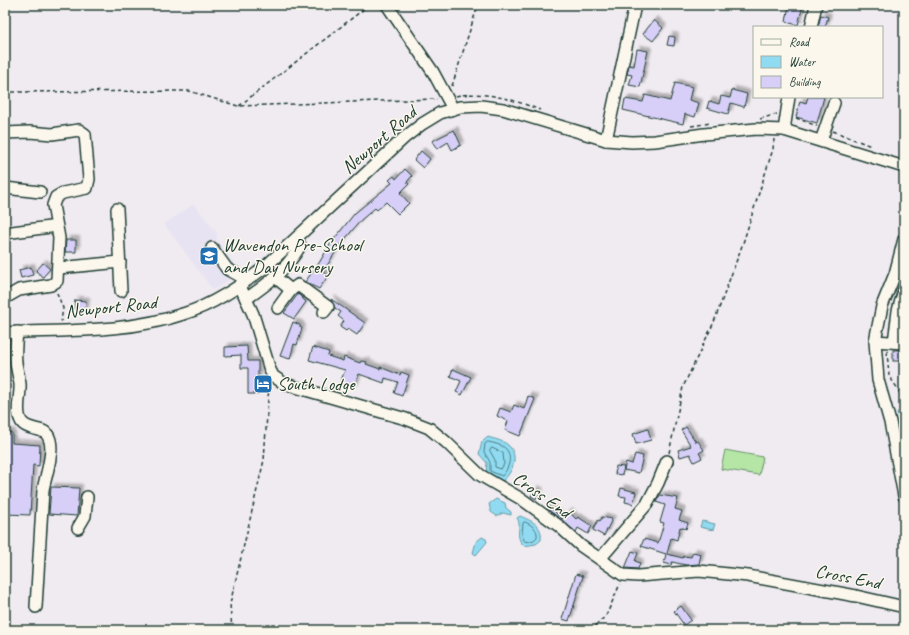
<svg xmlns="http://www.w3.org/2000/svg" width="909" height="635" viewBox="0 0 909 635" font-family="Caveat,sans-serif">
<style>
.built{fill:#e8e3f2}
.green{fill:#b6e6a6;stroke:#6a926d}
.water{fill:#91dbf2;stroke:#639ca6}
.lines{fill:none;stroke-linecap:round;stroke-linejoin:round}
.shore{stroke:#4d7c80;stroke-width:1}
.stream{stroke:#639ca6;stroke-width:2.5}
.building{fill:#d7cff8;stroke:#1f3d34;filter:url(#shadow)}
.minor-casing{stroke:#1f3d34;stroke-width:14}
.path{stroke:#1f3d34;stroke-width:1.5;stroke-dasharray:4 3;stroke-linecap:butt}
.minor{stroke:#fbf7ec;stroke-width:11}
.labels{text-anchor:middle;dominant-baseline:central;stroke-width:3;stroke-linejoin:round;paint-order:stroke}
.street-label{font-size:19px;fill:#1f3d34;stroke:#fbf7ec}
.poi-label{font-size:19px;fill:#1f3d34;stroke:#fbf7ec;text-anchor:start}
</style>
<defs>
<filter id="shadow"><feDropShadow dx="3.5" dy="-3.5" stdDeviation="1" flood-color="#0004"/></filter>
</defs>
<rect width="100%" height="100%" fill="#f0ebf0"/>
<filter id="ink" filterUnits="userSpaceOnUse"><feTurbulence type="fractalNoise" baseFrequency=".025" numOctaves="2"/><feDisplacementMap in="SourceGraphic" scale="8" xChannelSelector="R" yChannelSelector="G"/><feConvolveMatrix kernelMatrix="1 2 1 2 8 2 1 2 1" color-interpolation-filters="sRGB"/></filter>
<g filter="url(#ink)">
<path class="built" d="M194 204 217 233V241L241 272 213 290 164 224Z"/>
<path class="green" d="M725 450 763 457 759 475 721 469Z"/>
<g class="water">
<path d="M897 412H904V427L901 429Z"/>
<path d="M488 437C494 439 504 441 508 445 521 456 511 476 500 483L496 478 486 475 487 463 479 454 482 442Z"/>
<path d="M496 499 505 503 506 508 511 512V515L503 513 497 516 491 512 489 504Z"/>
<path d="M520 516C532 521 543 525 541 540L536 544 524 546C513 535 523 527 517 518Z"/>
<path d="M702 521 715 524 713 530 700 527Z"/>
<path d="M482 537 486 539 487 542 476 555 473 553 476 542Z"/>
</g>
<g class="lines">
<g class="shore">
<path d="M488 442C493 443 503 445 506 449 513 457 508 470 502 476L490 471V462L484 452 485 444Z"/>
<path d="M492 448 503 453 504 464 501 469 495 467V460L490 451Z"/>
<path d="M525 522C532 525 538 529 537 537L534 540 526 542 524 540 522 535 523 523Z"/>
</g>
<path class="stream" d="M904 432V434"/>
</g>
<g class="building">
<path d="M789 5H803L798 25 786 22Z"/>
<path d="M821 15 828 17 825 27H818Z"/>
<path d="M654 20 663 28 653 41 643 34Z"/>
<path d="M669 36 675 37 674 46 667 45Z"/>
<path d="M637 49 648 51 640 87 629 85 632 75 627 74 629 65 634 66Z"/>
<path d="M675 83 692 87 689 100 699 103 695 117 685 114 683 124 623 110 625 99 643 102 645 95 670 101Z"/>
<path d="M732 90 747 94 744 107 731 103 728 114 707 108 709 101 719 104 721 96 730 98Z"/>
<path d="M808 97H824L817 123 796 117 800 101 806 103Z"/>
<path d="M454 130 461 145 452 150 448 142 437 149 432 141Z"/>
<path d="M421 151 430 159 423 168 414 160Z"/>
<path d="M405 169 412 176 407 182 409 184 400 193 409 203 398 214 386 202 377 210 375 208 361 220 340 245 323 272 328 276 319 289 305 282 319 263 331 243 355 213 392 183 389 180 394 176 396 179Z"/>
<path d="M66 240H76V252H65Z"/>
<path d="M43 263 50 269 43 277 36 271Z"/>
<path d="M31 267 33 275 21 278 19 270Z"/>
<path d="M298 294 306 302 294 319 284 313Z"/>
<path d="M331 299 365 323 357 335 348 329 346 331 340 327 344 321 338 316 341 312 335 308Z"/>
<path d="M75 300 86 301 85 311 74 309Z"/>
<path d="M293 322 300 325V327L302 328 297 345 294 344 290 359 280 356Z"/>
<path d="M247 346 248 361H258V394H248V368H241V355L225 356V347Z"/>
<path d="M313 347 329 352 328 356 343 361 344 357 360 363 361 361 367 362 366 364 380 369V367L400 375 401 372 409 375 402 396 394 393 398 382 385 378 384 383 359 374 354 388 340 383 345 370 309 360Z"/>
<rect x="893" y="350" width="11" height="11"/>
<path d="M453 369 471 377 462 395 456 392 461 381 450 376Z"/>
<path d="M528 396 535 399 520 436 505 430 508 421 497 416 500 408 511 412 514 405 524 409Z"/>
<path d="M686 427 696 442 698 441 704 450 699 453 702 458 694 462 690 454 680 457 678 450 691 446 681 430Z"/>
<path d="M648 429 651 440 636 444 633 434Z"/>
<path d="M5 432 12 433V443L40 445 39 466 33 465 30 515 5 514Z"/>
<path d="M635 454 643 456 639 473 624 470 626 462 632 464Z"/>
<path d="M616 466 624 467 622 475 615 474Z"/>
<path d="M51 487 79 488 77 516 49 514Z"/>
<path d="M621 488 636 492 633 504 625 502 626 497 619 496Z"/>
<path d="M535 489 540 492 536 499 531 496Z"/>
<path d="M660 495 678 498 675 509 682 511 679 520 688 523 686 529 680 527 677 540 671 538 667 554 683 558 684 556 691 557 693 552 701 554 699 564 686 565 672 562 671 565 664 563 666 554 641 546 644 539 658 543 664 523 660 522 665 505 656 502Z"/>
<path d="M549 506 562 519 569 512 576 519 578 517 592 526 588 534 578 528 576 532 547 509Z"/>
<path d="M602 517 612 519 604 536 593 530 598 520 600 521Z"/>
<path d="M632 551 638 553 635 561 640 563 638 569 625 568Z"/>
<path d="M576 574 583 576 569 621 562 619Z"/>
<path d="M681 606 691 620 684 625 674 611Z"/>
</g>
<g class="lines">
<defs>
<g id="minor">
<path d="M387 5 433 72 453 109"/>
<path d="M811 27 816 5"/>
<path d="M784 130 789 97"/>
<path d="M5 133 30 132 52 134 79 130 85 134 89 179 87 188 63 193 56 197 53 205 59 238 57 281 51 285 19 290 5 298"/>
<path d="M606 140 635 5"/>
<path d="M821 141 834 103"/>
<path d="M5 188 40 192"/>
<path d="M117 209 121 291"/>
<path d="M5 233 50 227"/>
<path d="M904 239 895 274 882 306 875 341 878 380 890 422 904 496"/>
<path d="M212 248 227 269 247 280"/>
<path d="M59 268 120 262"/>
<path d="M275 277 291 290"/>
<path d="M240 286 253 314 270 370 273 376 285 384 406 419 429 428 446 442 480 475 523 500 559 526 581 546 623 575 638 576 699 571 748 576 856 596 900 606 904 605"/>
<path d="M246 299C268 284 287 269 300 246L297 238"/>
<path d="M278 308 291 290 298 285 328 307 324 312"/>
<path d="M17 332C16 342 15 353 16 363 17 370 19 377 20 384 21 395 15 410 21 421 24 427 32 428 39 430 62 434 45 476 43 490L36 607"/>
<path d="M5 333C64 330 127 333 183 314 213 305 240 286 265 267L404 138 422 124 440 113 460 107 481 106 503 109 606 140 632 142 655 141 704 134 756 129 784 130 904 167"/>
<path d="M875 341 904 343"/>
<path d="M894 342 898 311 904 290"/>
<path d="M78 528 85 516 87 497"/>
<path d="M600 559 647 504 658 483 667 461"/>
</g>
</defs>
<use href="#minor" class="minor-casing"/>
<g class="path">
<path d="M452 86 478 5"/>
<path d="M5 92 189 91 238 106 437 99"/>
<path d="M456 96C483 90 515 100 540 110"/>
<path d="M239 106 369 5"/>
<path d="M796 118 817 126"/>
<path d="M760 119 777 114"/>
<path d="M691 126 711 123"/>
<path d="M833 131 871 146"/>
<path d="M901 176 904 180"/>
<path d="M57 293 63 308 61 322"/>
<path d="M887 351 889 376 898 389 904 403"/>
<path d="M669 453 683 387 714 322 743 243 773 149 774 139"/>
<path d="M232 630 230 604 264 460 269 384"/>
<path d="M590 630 606 616 620 584"/>
</g>
<use href="#minor" class="minor"/>
</g>
</g>
<defs>
<symbol id="school-square" viewBox="-11 -11 22 22"><rect x="-9" y="-9" width="18" height="18" rx="4" fill="#1f6fb2" stroke="#fbf7ec"/><path d="M0-5L7-2L0 1L-7-2ZM-4 1L0 2.5L4 1V4Q0 6-4 4Z" fill="#fff"/></symbol>
<symbol id="hotel-square" viewBox="-11 -11 22 22"><rect x="-9" y="-9" width="18" height="18" rx="4" fill="#1f6fb2" stroke="#fbf7ec"/><path d="M-6-4.5h1.5V1H6V5H4.5V3h-9V5H-6ZM-4 0a1.8 1.8 0 1 1 3.6 0ZM.5 0V-2.5h3Q6-2.5 6 0Z" fill="#fff"/></symbol>
</defs>
<g fill-rule="evenodd">
<use href="#school-square" x="198" y="245" width="22" height="22"/>
<use href="#hotel-square" x="252" y="373" width="22" height="22"/>
</g>
<g class="labels">
<g class="street-label">
<text transform="translate(379 140) rotate(-41)">Newport Road</text>
<text transform="translate(111 307) rotate(-6)">Newport Road</text>
<text transform="translate(542 495) rotate(35)">Cross End</text>
<text transform="translate(848 577) rotate(11)">Cross End</text>
</g>
<g class="poi-label">
<text x="223" y="245">Wavendon Pre-School<tspan x="223" dy="22">and Day Nursery</tspan></text>
<text x="277" y="384">South Lodge</text>
</g>
</g>
<rect width="909" height="635" fill="none" stroke="#fbf7ec" stroke-width="20"/>
<rect x="10" y="10" width="889" height="615" fill="none" stroke="#1f3d34" stroke-width="1.5" filter="url(#ink)"/>
<rect x="753" y="26" width="130" height="72" fill="#fbf7ec" stroke="#a3ada2"/>
<rect x="761" y="39" width="20" height="6" fill="#fbf7ec" stroke="#a3ada2"/>
<text x="789" y="46" font-size="12" fill="#1f3d34">Road</text>
<rect x="761" y="56" width="20" height="12" fill="#91dbf2" stroke="#a3ada2"/>
<text x="789" y="66" font-size="12" fill="#1f3d34">Water</text>
<rect x="761" y="76" width="20" height="12" fill="#d7cff8" stroke="#a3ada2"/>
<text x="789" y="86" font-size="12" fill="#1f3d34">Building</text>
</svg>
